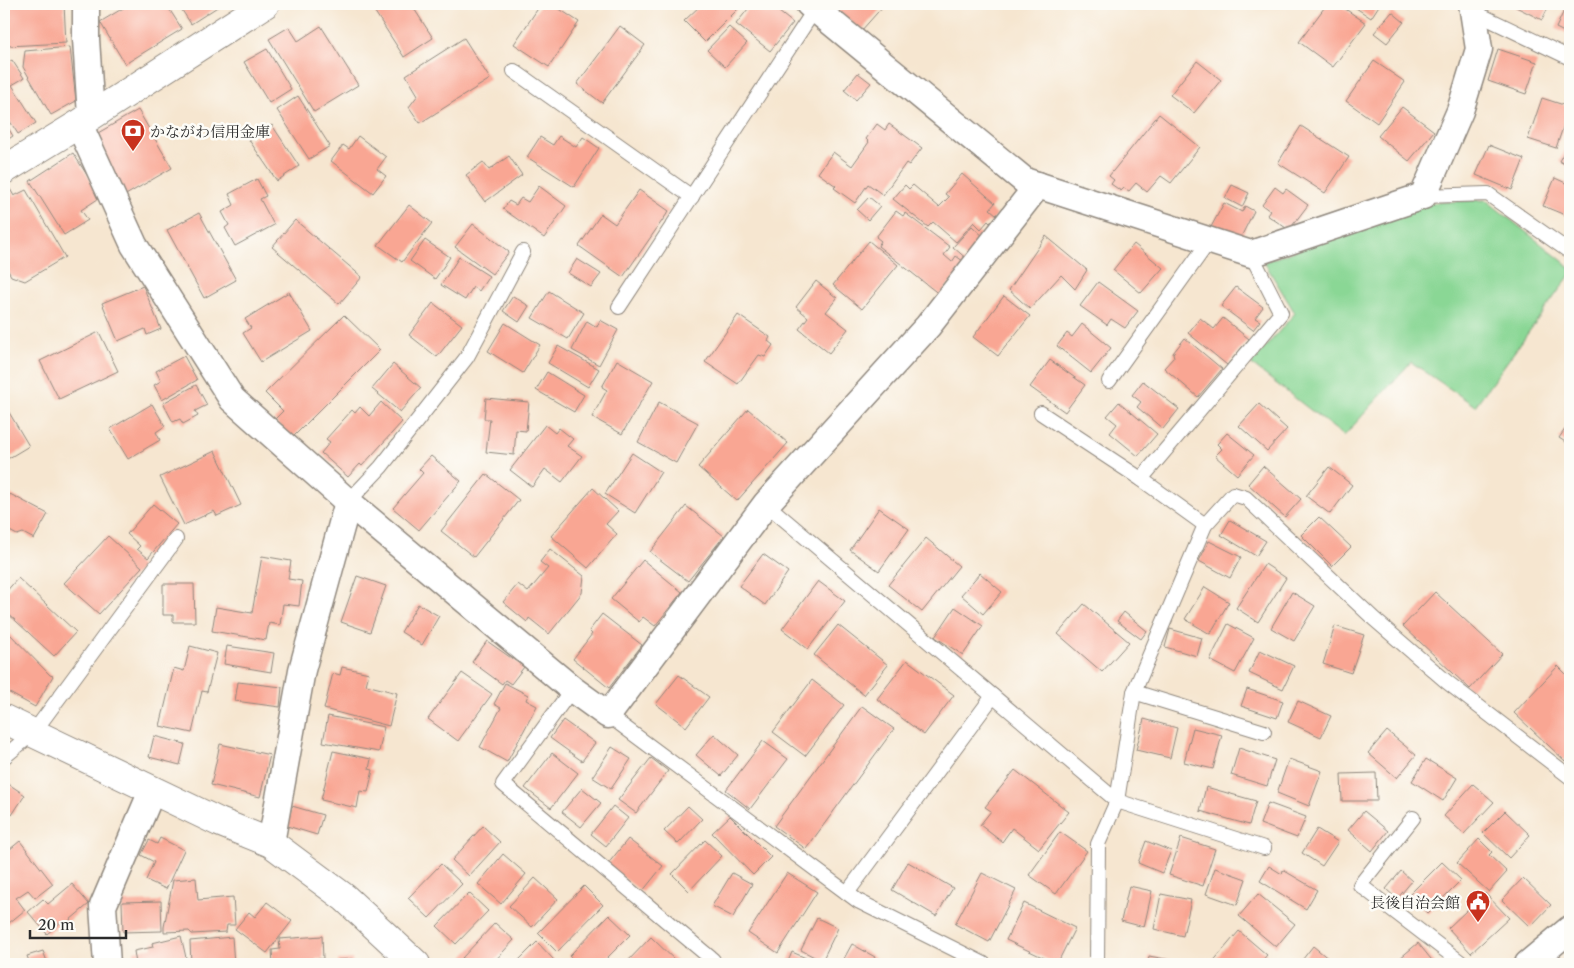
<svg xmlns="http://www.w3.org/2000/svg" width="1574" height="968" viewBox="0 0 1574 968" font-family="'Libre Caslon Text','Noto Serif JP',serif">
<style>
.green{fill:#8ad795;stroke:#5a8160}
.building{fill:#f9a693}
.lines{fill:none;stroke-linecap:round;stroke-linejoin:round}
.service-casing{stroke:#90887e;stroke-width:16}
.minor-casing{stroke:#90887e;stroke-width:29}
.tertiary-casing{stroke:#90887e;stroke-width:30}
.service{stroke:#fff;stroke-width:14}
.minor{stroke:#fff;stroke-width:26}
.tertiary{stroke:#fff;stroke-width:28}
.labels{text-anchor:middle;dominant-baseline:central;stroke-width:5;stroke-linejoin:round;paint-order:stroke}
.poi-label{font-size:15px;fill:#2b2b2b;stroke:#fdfcf7;text-anchor:start}
</style>
<rect width="100%" height="100%" fill="#fdfcf7"/>
<filter id="ink" filterUnits="userSpaceOnUse"><feTurbulence type="fractalNoise" baseFrequency=".02" numOctaves="2"/><feDisplacementMap in="SourceGraphic" scale="10" xChannelSelector="R" yChannelSelector="G"/><feConvolveMatrix kernelMatrix="1 2 1 2 8 2 1 2 1" color-interpolation-filters="sRGB"/></filter>
<filter id="wash" filterUnits="userSpaceOnUse"><feTurbulence type="fractalNoise" baseFrequency=".0096" numOctaves="4" result="noise"/><feDisplacementMap in="SourceGraphic" scale="20" xChannelSelector="R" yChannelSelector="G"/><feGaussianBlur stdDeviation="1.12" result="paint"/><feColorMatrix in="noise" values="0 0 0 0 0 0 0 0 0 0 0 0 0 0 0 0 0 1.4 0 .05"/><feComposite in="paint" operator="in"/></filter>
<g filter="url(#wash)">
<rect width="100%" height="100%" fill="#f6e6d0"/>
<path class="green" d="M1486 200 1570 267V275L1475 406 1411 362 1344 436 1251 364 1295 313 1264 262 1427 203Z"/>
<g id="blocks">
<g class="building">
<path d="M7 4H64L66 43 8 46Z"/>
<path d="M130 4H166L182 29 125 64 100 22Z"/>
<path d="M178 4H222L191 24Z"/>
<path d="M380 4H411L433 38 404 57 373 9Z"/>
<path d="M541 4H552L579 22 549 67 514 44Z"/>
<path d="M702 4H733L738 9 705 42 684 21Z"/>
<path d="M752 4H769L793 23 770 51 736 24Z"/>
<path d="M829 4H885L861 31Z"/>
<path d="M1327 4H1338L1366 23 1333 67 1299 42Z"/>
<path d="M1350 4H1380L1371 18Z"/>
<path d="M1510 4H1550L1542 20Z"/>
<path d="M1567 4H1570V35L1556 28Z"/>
<path d="M1392 12 1404 22 1387 43 1374 33Z"/>
<path d="M321 26 358 85 314 112 269 39 289 27 298 41Z"/>
<path d="M620 26 645 45 602 103 577 84Z"/>
<path d="M729 27 747 43 725 67 707 50Z"/>
<path d="M464 38 490 79 420 123 409 107 418 95 406 75Z"/>
<path d="M70 47 76 101 51 115 23 67 25 51Z"/>
<path d="M267 49 291 89 269 103 244 62Z"/>
<path d="M1498 49 1537 62 1526 94 1488 81Z"/>
<path d="M12 60 24 78 12 85 36 123 18 134 4 112V65Z"/>
<path d="M1197 61 1221 80 1194 113 1170 95Z"/>
<path d="M1374 61 1405 82 1377 123 1346 101Z"/>
<path d="M858 73 871 83 856 100 844 90Z"/>
<path d="M298 96 330 146 309 159 277 110Z"/>
<path d="M1542 98 1570 107 1556 148 1528 139Z"/>
<path d="M1402 107 1434 131 1409 161 1378 136Z"/>
<path d="M138 110 172 168 124 196 91 137Z"/>
<path d="M1159 114 1200 147 1171 183 1161 176 1147 192 1136 183 1129 191 1124 188 1121 191 1111 184 1114 180 1109 176Z"/>
<path d="M4 121 13 136 4 142Z"/>
<path d="M877 124 885 130 889 124 922 148 909 165 906 163 883 195 868 184 855 203 834 188 836 186 818 173 833 152 852 166 869 142 866 139Z"/>
<path d="M272 125 299 166 277 181 249 140Z"/>
<path d="M1301 126 1349 157 1325 193 1278 163Z"/>
<path d="M358 136 386 157 377 169 386 176 373 193 331 161 343 145 349 149Z"/>
<path d="M559 136 576 147 583 137 599 148 574 187 527 157 540 137 553 145Z"/>
<path d="M1570 142V167L1559 161Z"/>
<path d="M1489 145 1524 159 1512 190 1476 175Z"/>
<path d="M73 153 101 197 81 210 88 220 64 235 30 181Z"/>
<path d="M509 156 522 175 485 202 466 175 483 162 489 170Z"/>
<path d="M962 174 995 203 990 209 997 215 990 223 988 221 981 229 974 222 956 242 933 222 928 227 893 199 905 185 909 189 913 185 939 207 949 197 945 194Z"/>
<path d="M1555 178 1570 185V217L1543 206Z"/>
<path d="M257 179 266 196 260 199 274 225 235 246 225 228 229 225 222 212 234 205 229 194Z"/>
<path d="M1232 185 1249 193 1242 207 1225 198Z"/>
<path d="M539 186 566 206 544 238 503 209 509 201 516 205 521 198 528 202Z"/>
<path d="M1275 187 1283 193 1286 189 1308 205 1289 230 1267 215 1270 211 1262 205Z"/>
<path d="M10 189 14 196 26 190 65 257 25 281 11 276 4 263V193Z"/>
<path d="M639 190 669 211 623 277 579 246 601 214 615 224Z"/>
<path d="M869 197 880 206 868 220 857 210Z"/>
<path d="M1224 203 1242 212 1245 206 1254 211 1239 241 1211 227Z"/>
<path d="M409 205 432 223 402 262 378 245Z"/>
<path d="M896 211 903 216 905 213 950 247 944 255 952 262 956 256 967 264 940 295 878 246 881 241 876 237Z"/>
<path d="M199 213 236 280 204 298 167 230Z"/>
<path d="M295 220 362 277 339 304 272 247Z"/>
<path d="M473 224 509 252 492 274 455 247Z"/>
<path d="M972 226 986 239 968 260 953 247Z"/>
<path d="M1046 236 1087 270 1075 289 1061 275 1030 309 1009 290Z"/>
<path d="M425 240 450 257 435 279 410 261Z"/>
<path d="M869 241 898 265 862 309 833 285Z"/>
<path d="M1134 244 1163 268 1141 293 1113 270Z"/>
<path d="M459 257 489 276 479 291 473 287 465 300 441 285Z"/>
<path d="M577 259 601 274 591 287 568 273Z"/>
<path d="M816 281 837 298 826 312 848 329 829 353 799 329 808 317 796 307Z"/>
<path d="M1098 282 1138 311 1125 328 1111 319 1107 325 1080 306Z"/>
<path d="M143 286 161 329 147 335 145 329 118 341 102 303Z"/>
<path d="M1236 287 1263 307 1255 318 1260 321 1253 330 1221 306Z"/>
<path d="M549 291 584 313 568 339 532 318Z"/>
<path d="M289 292 312 331 261 362 243 333 251 328 245 319Z"/>
<path d="M513 296 529 306 519 322 503 311Z"/>
<path d="M1004 296 1030 316 998 356 973 337Z"/>
<path d="M433 303 462 325 437 357 409 335Z"/>
<path d="M344 315 380 350 292 438 274 420 283 411 265 393Z"/>
<path d="M738 315 770 337 768 341 773 345 765 357 759 355 738 384 705 362Z"/>
<path d="M1200 318 1214 329 1223 318 1249 339 1227 365 1188 333Z"/>
<path d="M600 320 618 330 599 365 572 350 587 321 597 327Z"/>
<path d="M505 323 540 345 523 373 488 351Z"/>
<path d="M1082 324 1111 348 1091 373 1057 346 1067 333 1072 337Z"/>
<path d="M99 332 118 371 59 399 40 361Z"/>
<path d="M1185 338 1222 369 1198 397 1164 368 1174 357 1173 353Z"/>
<path d="M558 346 599 369 588 387 548 363Z"/>
<path d="M184 356 197 380 162 400 154 385 161 381 156 371Z"/>
<path d="M617 360 653 381 622 434 592 417 607 390 602 387Z"/>
<path d="M1050 360 1085 385 1065 412 1030 387Z"/>
<path d="M393 364 421 388 400 412 372 389Z"/>
<path d="M547 372 584 395 574 412 536 390Z"/>
<path d="M1143 381 1179 409 1163 429 1137 407 1141 402 1132 395Z"/>
<path d="M196 385 207 405 195 411 198 416 183 424 180 419 173 422 163 403Z"/>
<path d="M486 398 529 402 526 431 516 430 514 455 486 452 490 419H484Z"/>
<path d="M381 402 402 422 362 466 360 464 348 477 321 453 330 442 326 439 352 410 355 413 360 407 369 416Z"/>
<path d="M659 402 698 423 676 463 638 442Z"/>
<path d="M1119 402 1157 434 1138 456 1110 433 1117 424 1107 416Z"/>
<path d="M152 404 165 426 156 432 160 440 128 459 110 429Z"/>
<path d="M1259 404 1287 429 1267 451 1239 426Z"/>
<path d="M7 409 29 446 4 461V412Z"/>
<path d="M748 409 788 443 737 501 698 467Z"/>
<path d="M1570 422V445L1559 438Z"/>
<path d="M545 425 555 433 559 428 573 439 567 446 582 456 562 482 545 469 532 487 510 470Z"/>
<path d="M1227 433 1254 455 1237 475 1215 456 1222 449 1217 444Z"/>
<path d="M215 451 241 505 217 516 214 511 184 525 160 477Z"/>
<path d="M632 453 661 472 635 513 605 494Z"/>
<path d="M431 456 461 481 419 530 393 508 423 473 419 469Z"/>
<path d="M1263 466 1301 499 1285 517 1248 484Z"/>
<path d="M1329 467 1352 485 1330 514 1306 496Z"/>
<path d="M486 474 519 500 474 557 441 531Z"/>
<path d="M593 488 618 511 606 524 617 534 588 568 551 536Z"/>
<path d="M10 494 48 514 34 539 23 533 17 535 6 529 4 522V506Z"/>
<path d="M153 504 177 524 148 558 137 549 140 546 127 534Z"/>
<path d="M686 506 724 536 688 581 650 552Z"/>
<path d="M879 508 909 529 879 571 850 550Z"/>
<path d="M1319 517 1351 547 1332 566 1301 535Z"/>
<path d="M1230 520 1266 541 1256 556 1221 535Z"/>
<path d="M108 536 142 567 99 614 64 583Z"/>
<path d="M926 538 959 566 922 612 888 585Z"/>
<path d="M1209 541 1241 557 1230 578 1199 561Z"/>
<path d="M550 549 584 576 582 593 549 634 529 618 527 622 503 602 518 584 528 592 548 568 540 562Z"/>
<path d="M763 554 788 572 765 605 739 586Z"/>
<path d="M262 556 291 561 288 579 302 581 299 606 283 604 280 625 269 623 266 640 212 631 216 607 252 613Z"/>
<path d="M643 560 682 592 655 626 643 617 639 622 611 599Z"/>
<path d="M1265 564 1286 578 1258 622 1236 608Z"/>
<path d="M980 573 1002 592 983 614 961 595Z"/>
<path d="M357 576 386 586 370 632 341 622Z"/>
<path d="M18 578 76 632 54 656 4 610V594Z"/>
<path d="M818 581 845 601 808 649 782 629Z"/>
<path d="M163 584H194L195 622H173V615H163Z"/>
<path d="M1205 587 1229 602 1210 634 1185 619Z"/>
<path d="M1292 592 1315 606 1294 641 1271 628Z"/>
<path d="M1435 592 1502 654 1470 689 1403 626Z"/>
<path d="M418 604 439 616 422 645 401 632Z"/>
<path d="M1084 604 1129 642 1102 672 1058 634Z"/>
<path d="M955 607 983 626 963 655 935 637Z"/>
<path d="M1124 612 1147 631 1141 639 1117 621Z"/>
<path d="M602 614 642 645 609 688 573 659 592 634 589 631Z"/>
<path d="M1228 624 1254 638 1235 673 1210 660Z"/>
<path d="M838 625 888 665 864 695 814 655Z"/>
<path d="M1335 626 1364 635 1351 673 1323 664Z"/>
<path d="M4 628 50 675 53 676 35 707 4 690Z"/>
<path d="M1170 629 1202 638 1197 656 1165 647Z"/>
<path d="M487 641 524 667 511 684 505 680 502 684 472 662Z"/>
<path d="M190 646 217 653 207 692 202 691 192 733 160 726 174 668 184 671Z"/>
<path d="M227 646 274 653 271 672 224 664Z"/>
<path d="M1260 650 1294 666 1283 689 1249 673Z"/>
<path d="M907 660 954 695 924 735 877 699Z"/>
<path d="M1558 666 1570 678V755L1565 761 1514 713Z"/>
<path d="M342 667 369 673 366 685 397 693 389 726 324 709 333 673 340 675Z"/>
<path d="M462 673 492 694 458 741 428 719Z"/>
<path d="M679 675 709 697 686 727 656 704Z"/>
<path d="M812 680 844 705 805 756 773 732Z"/>
<path d="M238 682 282 687 280 707 235 701Z"/>
<path d="M505 683 528 695 526 700 537 706 507 762 480 747 501 708 494 704Z"/>
<path d="M1247 689 1283 701 1277 718 1241 706Z"/>
<path d="M1298 701 1331 716 1321 737 1288 722Z"/>
<path d="M862 706 894 729 806 849 774 826Z"/>
<path d="M328 716 384 727 379 752 323 742Z"/>
<path d="M1144 719 1177 728 1170 758 1136 750Z"/>
<path d="M563 720 595 743 582 761 550 738Z"/>
<path d="M1193 728 1222 735 1213 769 1184 762Z"/>
<path d="M1387 731 1416 755 1397 778 1368 753Z"/>
<path d="M714 734 738 755 721 776 696 755Z"/>
<path d="M154 736 185 744 180 765 149 757Z"/>
<path d="M763 741 788 759 750 809 726 790Z"/>
<path d="M220 744 270 755 260 797 211 785Z"/>
<path d="M612 747 631 759 611 789 592 777Z"/>
<path d="M1239 748 1275 760 1267 786 1231 775Z"/>
<path d="M333 751 371 759 369 769 373 770 368 792 360 791 357 808 321 800Z"/>
<path d="M552 753 578 773 551 808 525 788Z"/>
<path d="M651 758 668 771 636 813 618 800Z"/>
<path d="M1289 759 1322 771 1309 806 1277 793Z"/>
<path d="M1426 759 1457 778 1443 801 1412 781Z"/>
<path d="M1015 770 1069 812 1039 849 1012 828 1002 842 980 825 991 811 985 807Z"/>
<path d="M1376 773 1377 801H1342L1341 774Z"/>
<path d="M4 781 25 795 12 815 4 810Z"/>
<path d="M1473 784 1494 802 1464 834 1444 816Z"/>
<path d="M1206 787 1256 801 1249 825 1200 811Z"/>
<path d="M582 788 601 803 581 827 562 812Z"/>
<path d="M1268 803 1306 817 1297 838 1260 824Z"/>
<path d="M292 806 323 815 317 835 287 826Z"/>
<path d="M613 806 628 818 606 846 591 834Z"/>
<path d="M688 806 702 819 678 844 664 831Z"/>
<path d="M1364 811 1388 831 1372 851 1348 830Z"/>
<path d="M1505 811 1530 835 1509 858 1483 833Z"/>
<path d="M730 816 771 857 753 875 712 833Z"/>
<path d="M483 826 500 842 469 876 452 860Z"/>
<path d="M1317 829 1338 842 1322 866 1302 853Z"/>
<path d="M1060 832 1087 851 1056 894 1029 875Z"/>
<path d="M160 838 184 850 166 889 146 880 154 862 141 855 149 840 157 844Z"/>
<path d="M1181 838 1215 849 1203 886 1169 875Z"/>
<path d="M628 839 663 866 642 892 607 865Z"/>
<path d="M1479 839 1492 852 1489 855 1507 872 1489 892 1457 863Z"/>
<path d="M705 840 722 856 689 891 672 874Z"/>
<path d="M20 841 53 884 35 898 28 890 16 898 25 910 4 927V854Z"/>
<path d="M1146 841 1171 851 1162 873 1138 863Z"/>
<path d="M503 854 526 874 501 904 478 884Z"/>
<path d="M908 862 953 888 936 916 892 890Z"/>
<path d="M1442 862 1461 880 1428 913 1409 895Z"/>
<path d="M441 864 462 884 429 918 408 898Z"/>
<path d="M1269 866 1282 874 1283 870 1317 890 1306 909 1260 881Z"/>
<path d="M1215 868 1246 879 1237 905 1206 894Z"/>
<path d="M1401 871 1412 881 1397 899 1386 889Z"/>
<path d="M732 873 752 884 733 917 712 906Z"/>
<path d="M787 873 817 892 778 953 748 933Z"/>
<path d="M982 873 1016 890 989 942 955 924Z"/>
<path d="M196 878 198 900 233 897 235 925H227L226 932 192 934 189 931 164 932V927L173 880Z"/>
<path d="M535 878 558 899 532 927 509 906Z"/>
<path d="M1523 878 1551 905 1530 927 1502 900Z"/>
<path d="M72 884 89 904 64 925 61 922 47 934 28 912 43 899 48 904Z"/>
<path d="M584 886 603 905 557 952 538 933Z"/>
<path d="M1129 886 1152 891 1144 927 1121 921Z"/>
<path d="M469 893 488 911 456 944 437 926Z"/>
<path d="M1485 893 1509 918 1471 953 1448 928Z"/>
<path d="M1161 894 1191 900 1183 936 1154 929Z"/>
<path d="M1258 894 1295 924 1276 947 1239 916Z"/>
<path d="M161 901 162 931 123 932 122 902Z"/>
<path d="M267 902 292 921 267 953 235 929 249 912 255 917Z"/>
<path d="M1024 903 1075 928 1057 964 1006 940Z"/>
<path d="M609 915 630 935 601 964H578L569 956Z"/>
<path d="M817 918 838 928 822 961 801 950Z"/>
<path d="M495 923 514 940 492 964H469L462 958Z"/>
<path d="M1239 931 1267 955 1259 964H1211Z"/>
<path d="M181 936 187 962 178 964H136L134 951 153 947 152 943Z"/>
<path d="M322 936 323 959H316V964H273L272 950 280 949 279 939Z"/>
<path d="M232 937 234 964H191L190 941Z"/>
<path d="M651 937 679 964H625Z"/>
<path d="M537 942 554 960 550 964H515Z"/>
<path d="M1418 943 1435 964H1393Z"/>
<path d="M852 944 875 957 871 964H841Z"/>
<path d="M1313 946 1335 964H1299Z"/>
<path d="M43 951 48 964H30L27 956Z"/>
<path d="M792 952 820 964H787Z"/>
<path d="M1149 956 1171 960 1170 964H1148Z"/>
<path d="M352 959 353 964H338V960Z"/>
</g>
</g>
</g>
<g filter="url(#ink)">
<use href="#blocks" fill-opacity="0" stroke="#90887e" stroke-width="1"/>
<g class="lines">
<defs>
<g id="service">
<path d="M1474 12 1570 58"/>
<path d="M514 71 692 197"/>
<path d="M1423 196 1488 194 1570 252"/>
<path d="M619 307 815 9"/>
<path d="M1109 381 1210 240"/>
<path d="M1041 413 1141 479 1205 525"/>
<path d="M1141 479 1281 313 1251 254"/>
<path d="M348 502 381 467 467 357 523 252"/>
<path d="M766 504 1117 801 1264 848"/>
<path d="M572 689 503 784 713 960"/>
<path d="M1134 692 1264 732"/>
<path d="M608 715 858 901 984 964"/>
<path d="M4 757 33 733 176 539"/>
<path d="M1413 818 1360 885 1463 964"/>
<path d="M847 893 993 696"/>
<path d="M1097 964 1098 844 1117 801 1134 692 1205 525 1233 494 1246 498 1374 619 1447 682 1570 777"/>
</g>
<g id="minor">
<path d="M86 4V39L91 116"/>
<path d="M809 4 1025 181 1251 254 1423 196 1460 111 1479 49 1472 4"/>
<path d="M79 124 134 245 232 399 348 502 572 689 608 715 766 504 928 326 1038 185"/>
<path d="M271 843 302 670 348 502"/>
<path d="M107 964 103 906 152 791"/>
<path d="M1528 964 1570 929"/>
</g>
<g id="tertiary">
<path d="M4 170 79 124 265 4"/>
<path d="M4 719 219 822 271 843 345 898 416 964"/>
</g>
</defs>
<use href="#service" class="service-casing"/>
<use href="#minor" class="minor-casing"/>
<use href="#tertiary" class="tertiary-casing"/>
<use href="#service" class="service"/>
<use href="#minor" class="minor"/>
<use href="#tertiary" class="tertiary"/>
</g>
</g>
<defs>
<symbol id="bank-pin" viewBox="-11 -11 22 30"><path d="M0 17L-7.5 6A9.5 9.5 0 1 1 7.5 6Z" fill="#c8321e" stroke="#fdfcf7"/><path d="M-6-4H6V4H-6ZM0-2.3a2.3 2.3 0 1 0 0 4.6a2.3 2.3 0 1 0 0-4.6Z" fill="#fff"/></symbol>
<symbol id="civic-pin" viewBox="-11 -11 22 30"><path d="M0 17L-7.5 6A9.5 9.5 0 1 1 7.5 6Z" fill="#c8321e" stroke="#fdfcf7"/><path d="M-.6-6.5H3V-4.5H.6V-3L4-1V1h2V6H-6V1h2V-1L-.6-3ZM-1.2 2.5V6h2.4V2.5Z" fill="#fff"/></symbol>
</defs>
<g fill-rule="evenodd">
<use href="#bank-pin" x="119" y="117" width="28" height="38"/>
<use href="#civic-pin" x="1464" y="888" width="28" height="38"/>
</g>
<g class="labels">
<g class="poi-label">
<text x="150" y="131">かながわ信用金庫</text>
<text x="1460" y="902" text-anchor="end">長後自治会館</text>
</g>
</g>
<rect width="1574" height="968" fill="none" stroke="#fdfcf7" stroke-width="20"/>
<path d="M30 930v8h96v-8" fill="none" stroke="#2b2b2b" stroke-width="2.5"/>
<text x="38" y="930" font-size="15" fill="#2b2b2b" stroke="#fdfcf7" stroke-width="4" paint-order="stroke">20 m</text>
</svg>
